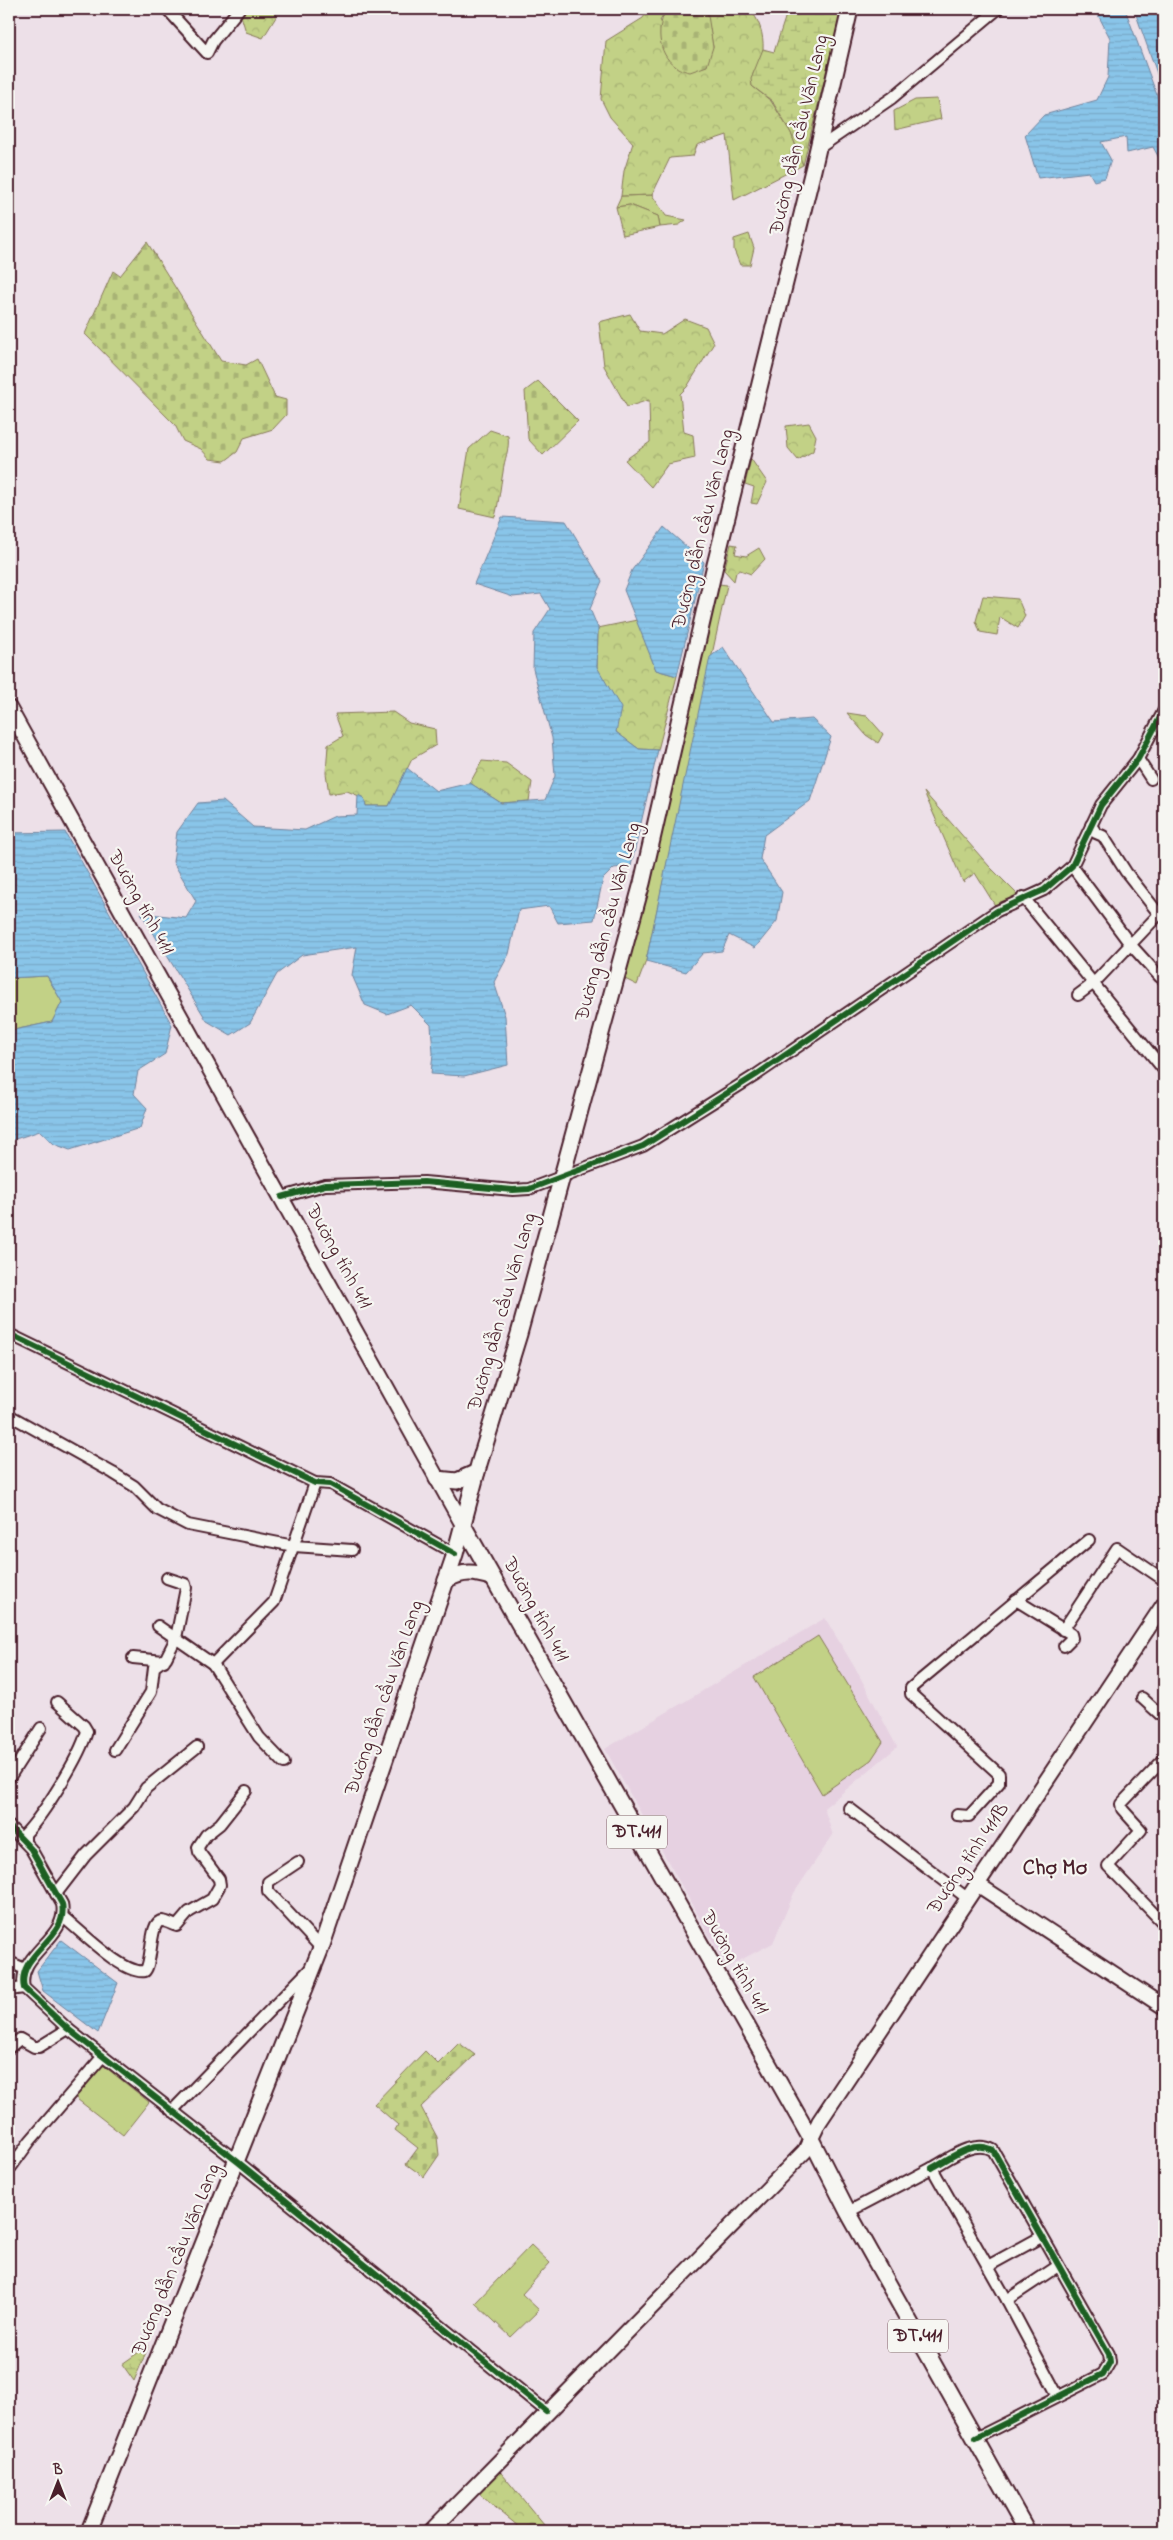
<svg xmlns="http://www.w3.org/2000/svg" width="1173" height="2540" viewBox="0 0 1173 2540" font-family="'Indie Flower',sans-serif">
<style>
.built{fill:#e6d1e1}
.green{fill:#c2d186;stroke:#867858}
.forest{fill:url(#forest-crowns);stroke:#867858}
.wetland{fill:url(#wetland-marsh);stroke:#867858}
.cemetery{fill:url(#cemetery-stones);stroke:#867858}
.water{fill:url(#water-rules);stroke:#70839d}
.lines{fill:none;stroke-linecap:round;stroke-linejoin:round}
.street-casing{stroke:#4a1f2b;stroke-width:14}
.secondary-casing{stroke:#4a1f2b;stroke-width:18}
.primary-casing{stroke:#4a1f2b;stroke-width:19}
.street{stroke:#f6f6f2;stroke-width:10}
.secondary{stroke:#f6f6f2;stroke-width:14}
.primary{stroke:#f6f6f2;stroke-width:15}
.cycleway-casing{stroke:#f6f6f2;stroke-width:9}
.cycleway{stroke:#1b5e20;stroke-width:6}
.labels{text-anchor:middle;dominant-baseline:central;stroke-width:4.5;stroke-linejoin:round;paint-order:stroke}
.shield{fill:#f6f6f2;stroke:#7e6067;stroke-width:1}
.shield-label{font-size:19px;font-weight:bold;fill:#4a1f2b}
.street-label{font-size:20px;fill:#4a1f2b;stroke:#f6f6f2}
.quarter-label{font-size:22px;font-weight:bold;fill:#4a1f2b;stroke:#f6f6f2}
</style>
<defs>
<pattern id="forest-crowns" width="20" height="18" patternUnits="userSpaceOnUse" patternTransform="scale(1.25)"><rect width="20" height="18" fill="#c2d186"/><path d="M2 6a3 3 0 1 1 6 0M12 15a3 3 0 1 1 6 0" fill="none" stroke="#a8b374"/></pattern>
<pattern id="wetland-marsh" width="20" height="14" patternUnits="userSpaceOnUse" patternTransform="scale(1.25)"><rect width="20" height="14" fill="#c2d186"/><path d="M1 5h8M5 5V1M11 12h8M15 12V8" fill="none" stroke="#a8b374"/></pattern>
<pattern id="cemetery-stones" width="16" height="16" patternUnits="userSpaceOnUse" patternTransform="scale(1.25)"><rect width="16" height="16" fill="#c2d186"/><path d="M2 7V4a2 2 0 0 1 4 0v3zM10 15v-3a2 2 0 0 1 4 0v3z" fill="#a8b374"/></pattern>
<pattern id="water-rules" width="6" height="5" patternUnits="userSpaceOnUse" patternTransform="scale(1.25)"><rect width="6" height="5" fill="#89c5e9"/><path d="M0 2.5h6" fill="none" stroke="#78a9c8"/></pattern>
</defs>
<rect width="100%" height="100%" fill="#ede0e8"/>
<filter id="ink" filterUnits="userSpaceOnUse"><feTurbulence type="fractalNoise" baseFrequency=".02" numOctaves="2"/><feDisplacementMap in="SourceGraphic" scale="10" xChannelSelector="R" yChannelSelector="G"/><feConvolveMatrix kernelMatrix="1 2 1 2 8 2 1 2 1" color-interpolation-filters="sRGB"/></filter>
<g filter="url(#ink)">
<path class="built" d="M825 1618 858 1673 897 1747 824 1808 833 1835 794 1893 773 1943 727 1967 605 1749Z"/>
<g class="green">
<path d="M652 195 666 216 686 220 679 225 660 227 658 216 630 205 616 207 621 196Z"/>
<path d="M719 584 727 585 646 961 637 985 625 979Z"/>
<path d="M47 976 62 1002 52 1022 9 1031V978Z"/>
<path d="M818 1636 883 1742 871 1760 822 1794 754 1677Z"/>
<path d="M104 2066 149 2102 123 2135 73 2096 96 2067Z"/>
<path d="M531 2245 550 2263 522 2294 539 2310 511 2337 475 2303Z"/>
</g>
<g class="forest">
<path d="M239 9H276V17L263 38 246 32Z"/>
<path d="M649 9H667L660 21 713 47 706 9H749C759 18 764 35 763 49 762 62 750 72 752 86L771 101 791 133 803 165 734 200 727 135 697 145 693 156 670 158 652 195 621 196 624 171 633 143 610 117 601 99 606 41 643 18Z"/>
<path d="M937 99 941 119 895 130 894 111 915 100Z"/>
<path d="M630 205 658 216 660 227 623 235 616 207Z"/>
<path d="M749 234 754 248 750 265H740L734 250V239Z"/>
<path d="M630 314 640 331 662 334 685 319 706 327 714 343 687 387 680 394 684 432 693 435 695 458 668 464 651 487 625 460 650 442 649 400 627 407 604 366 599 322Z"/>
<path d="M809 423 816 436 813 451 798 460 788 448 786 426Z"/>
<path d="M490 430 508 436C510 450 504 459 503 472 500 488 499 502 495 517L459 509 469 449Z"/>
<path d="M751 459 767 482 757 504 751 503 754 487 745 484Z"/>
<path d="M731 544 737 545 735 554 746 556 759 548 765 559 751 574 740 570 736 572 734 581 724 570Z"/>
<path d="M983 596 1018 599 1025 616 1018 628 1000 617 997 635 980 632 976 621Z"/>
<path d="M637 620 656 670 677 676 658 750 639 749 616 732 597 667 598 628Z"/>
<path d="M393 712 409 723 435 729 436 745 412 759 389 806H366L364 798 347 791 329 794 326 773 328 745 343 736 335 714Z"/>
<path d="M847 713 867 716 883 734 878 743 866 735Z"/>
<path d="M482 761 506 763 532 782 529 801 501 803 470 783Z"/>
<path d="M924 792 989 866 1019 896 996 907 975 873 963 882Z"/>
<path d="M497 2468 549 2531H524L473 2489Z"/>
</g>
<g class="wetland">
<path d="M788 9H842L803 165 791 133 772 101 752 86 751 79 763 49 774 52Z"/>
<path d="M149 2345 134 2381 122 2364Z"/>
</g>
<g class="cemetery">
<path d="M667 9H707L713 47 707 66 690 72C685 71 678 69 675 66 657 53 656 26 667 9Z"/>
<path d="M147 242 221 361 246 365 257 359 275 397 286 400V415L273 429 244 438 237 452 225 461 210 459 201 449 183 441 175 425 85 334 113 271 120 276Z"/>
<path d="M538 381 578 421 543 455 528 439 525 391Z"/>
<path d="M459 2043 475 2055 421 2107 437 2137 439 2155 424 2177 406 2164 418 2148 395 2130 398 2125 374 2104 425 2051 438 2064Z"/>
</g>
<g class="water">
<path d="M1095 9H1125L1164 114V167L1153 147 1127 153 1126 137 1101 142 1111 160 1105 178 1094 181 1089 172 1038 178 1025 135 1044 115 1097 100 1108 77 1110 38Z"/>
<path d="M1134 9H1164V93Z"/>
<path d="M502 517 566 521 602 581 590 609 598 628 597 667 621 708 616 732 639 749 658 750 631 866 614 868 603 879 594 920 558 923 549 906 519 910 509 954 494 982 505 1016 508 1065 464 1076 431 1074 433 1053 431 1025 411 1005 387 1014 365 1005 352 975 357 947 302 955 277 974 250 1023 231 1035 207 1021 141 913 186 918 196 901 173 862 177 832 198 803 223 801 253 827 305 830 335 816 357 815 358 795 364 798 366 806H389L407 768 436 791 470 783 501 803 545 800 555 776 552 738 533 669 534 633 550 609 541 594 513 597 474 584Z"/>
<path d="M664 527 704 562 677 676 656 670 624 590 632 570Z"/>
<path d="M723 647 774 722 812 719 831 737 810 801 764 835 760 859 782 892 777 921 755 948 729 935 722 951 703 953 686 972 646 961 710 657Z"/>
<path d="M65 832 172 1025 165 1054 138 1071 134 1094 147 1108 140 1128 70 1150 54 1144 40 1131 9 1141V1031L52 1022 62 1002 47 976 9 978V833Z"/>
<path d="M61 1940 118 1983 98 2033 43 1991 37 1971Z"/>
</g>
<g class="lines">
<defs>
<g id="street">
<path d="M167 9 207 53 213 41 239 9"/>
<path d="M816 150 892 98 998 9"/>
<path d="M1138 759 1151 779"/>
<path d="M1091 825 1096 833 1103 836 1126 872 1159 914"/>
<path d="M1072 866 1130 944 1160 977"/>
<path d="M1023 897 1164 1070"/>
<path d="M1078 995 1094 983 1164 909"/>
<path d="M282 1197 325 1185 424 1182 513 1190 529 1189 643 1146 756 1075 997 911 1044 890 1072 866 1101 805 1138 759 1164 710"/>
<path d="M9 1334 315 1483 330 1484 455 1554"/>
<path d="M9 1415 113 1473 134 1486 157 1509 188 1525 294 1546 352 1550"/>
<path d="M1016 1600 1071 1634 1072 1638 1064 1646"/>
<path d="M158 1626 213 1664"/>
<path d="M1063 1630 1117 1548 1164 1580"/>
<path d="M133 1658 164 1661"/>
<path d="M1142 1698 1164 1718"/>
<path d="M115 1750 151 1692 154 1667 166 1658 176 1638 186 1588 185 1584 167 1578"/>
<path d="M1164 1759 1121 1804 1122 1809 1141 1830 1108 1866 1164 1924"/>
<path d="M284 1763 259 1737 213 1664 274 1602 315 1483"/>
<path d="M9 1778 41 1728"/>
<path d="M849 1808 967 1898"/>
<path d="M957 1815 969 1816 999 1783V1774L911 1694V1688L1089 1540"/>
<path d="M9 1826 31 1849 62 1904C69 1939 16 1953 24 1988L68 2029 238 2162 546 2411"/>
<path d="M25 1842V1834C43 1815 80 1757 87 1731L84 1726 57 1702"/>
<path d="M298 1862 268 1882V1891L321 1948"/>
<path d="M56 1894 86 1855 134 1807 146 1788 197 1747"/>
<path d="M63 1917C81 1931 123 1975 145 1971 153 1962 149 1921 162 1921 167 1921 173 1925 177 1926L189 1912 212 1899 220 1885 219 1879 199 1852 198 1847 206 1835 220 1824 246 1791"/>
<path d="M9 1962 25 1969"/>
<path d="M9 1990 24 1988"/>
<path d="M9 2048 20 2039 34 2047H39L68 2029"/>
<path d="M172 2111 309 1970"/>
<path d="M932 2168C949 2159 973 2139 993 2150L1109 2354 1110 2362 1103 2374 976 2438"/>
<path d="M9 2170 30 2141 103 2056"/>
<path d="M848 2212 932 2168 1007 2300 1058 2396"/>
<path d="M988 2266 1041 2237"/>
<path d="M1007 2300 1058 2266"/>
</g>
<g id="secondary">
<path d="M9 708 463 1525"/>
<path d="M977 1884 1164 2007"/>
<path d="M431 2531 805 2151 819 2122 1164 1604"/>
</g>
<g id="primary">
<path d="M437 1479 457 1481 477 1472"/>
<path d="M463 1525 811 2139 848 2212 1027 2531"/>
<path d="M446 1580C464 1570 475 1572 493 1578"/>
<path d="M89 2531 321 1948 455 1554 479 1464 519 1334 642 883 715 565 813 170 850 9"/>
</g>
</defs>
<use href="#street" class="street-casing"/>
<use href="#secondary" class="secondary-casing"/>
<use href="#primary" class="primary-casing"/>
<use href="#street" class="street"/>
<use href="#secondary" class="secondary"/>
<use href="#primary" class="primary"/>
<defs>
<g id="cycleway">
<path d="M282 1197 325 1185 424 1182 513 1190 529 1189 643 1146 756 1075 997 911 1044 890 1072 866 1101 805 1138 759 1164 710"/>
<path d="M9 1334 315 1483 330 1484 455 1554"/>
<path d="M9 1826 31 1849 62 1904C69 1939 16 1953 24 1988L68 2029 238 2162 546 2411"/>
<path d="M932 2168C949 2159 973 2139 993 2150L1109 2354 1110 2362 1103 2374 976 2438"/>
</g>
</defs>
<use href="#cycleway" class="cycleway-casing"/>
<use href="#cycleway" class="cycleway"/>
</g>
</g>
<g class="labels">
<g class="shield">
<rect x="607" y="1815.5" width="60" height="33" rx="4"/>
<rect x="888" y="2319.5" width="60" height="33" rx="4"/>
</g>
<g class="shield-label">
<text x="637" y="1832">ĐT.411</text>
<text x="918" y="2336">ĐT.411</text>
</g>
<g class="street-label">
<text transform="translate(800 135) rotate(-77)">Đường dẫn cầu Văn Lang</text>
<text transform="translate(704 529) rotate(-76)">Đường dẫn cầu Văn Lang</text>
<text transform="translate(140 903) rotate(61)">Đường tỉnh 411</text>
<text transform="translate(609 922) rotate(-75)">Đường dẫn cầu Văn Lang</text>
<text transform="translate(338 1257) rotate(61)">Đường tỉnh 411</text>
<text transform="translate(503 1312) rotate(-74)">Đường dẫn cầu Văn Lang</text>
<text transform="translate(535 1610) rotate(61)">Đường tỉnh 411</text>
<text transform="translate(385 1698) rotate(-71)">Đường dẫn cầu Văn Lang</text>
<text transform="translate(969 1859) rotate(-56)">Đường tỉnh 411B</text>
<text transform="translate(734 1963) rotate(60)">Đường tỉnh 411</text>
<text transform="translate(177 2260) rotate(-68)">Đường dẫn cầu Văn Lang</text>
</g>
<g class="quarter-label">
<text x="1055" y="1869">Chợ Mơ</text>
</g>
</g>
<rect width="1173" height="2540" fill="none" stroke="#f6f6f2" stroke-width="30"/>
<rect x="15" y="15" width="1143" height="2510" fill="none" stroke="#4a1f2b" stroke-width="2" filter="url(#ink)"/>
<g transform="translate(58 2482)" stroke="#f6f6f2" stroke-width="4" paint-order="stroke">
<path d="M0-4L9 19L0 12L-9 19Z" fill="#4a1f2b"/>
<text y="-8" font-size="14" font-weight="bold" text-anchor="middle" fill="#4a1f2b">B</text>
</g>
</svg>
